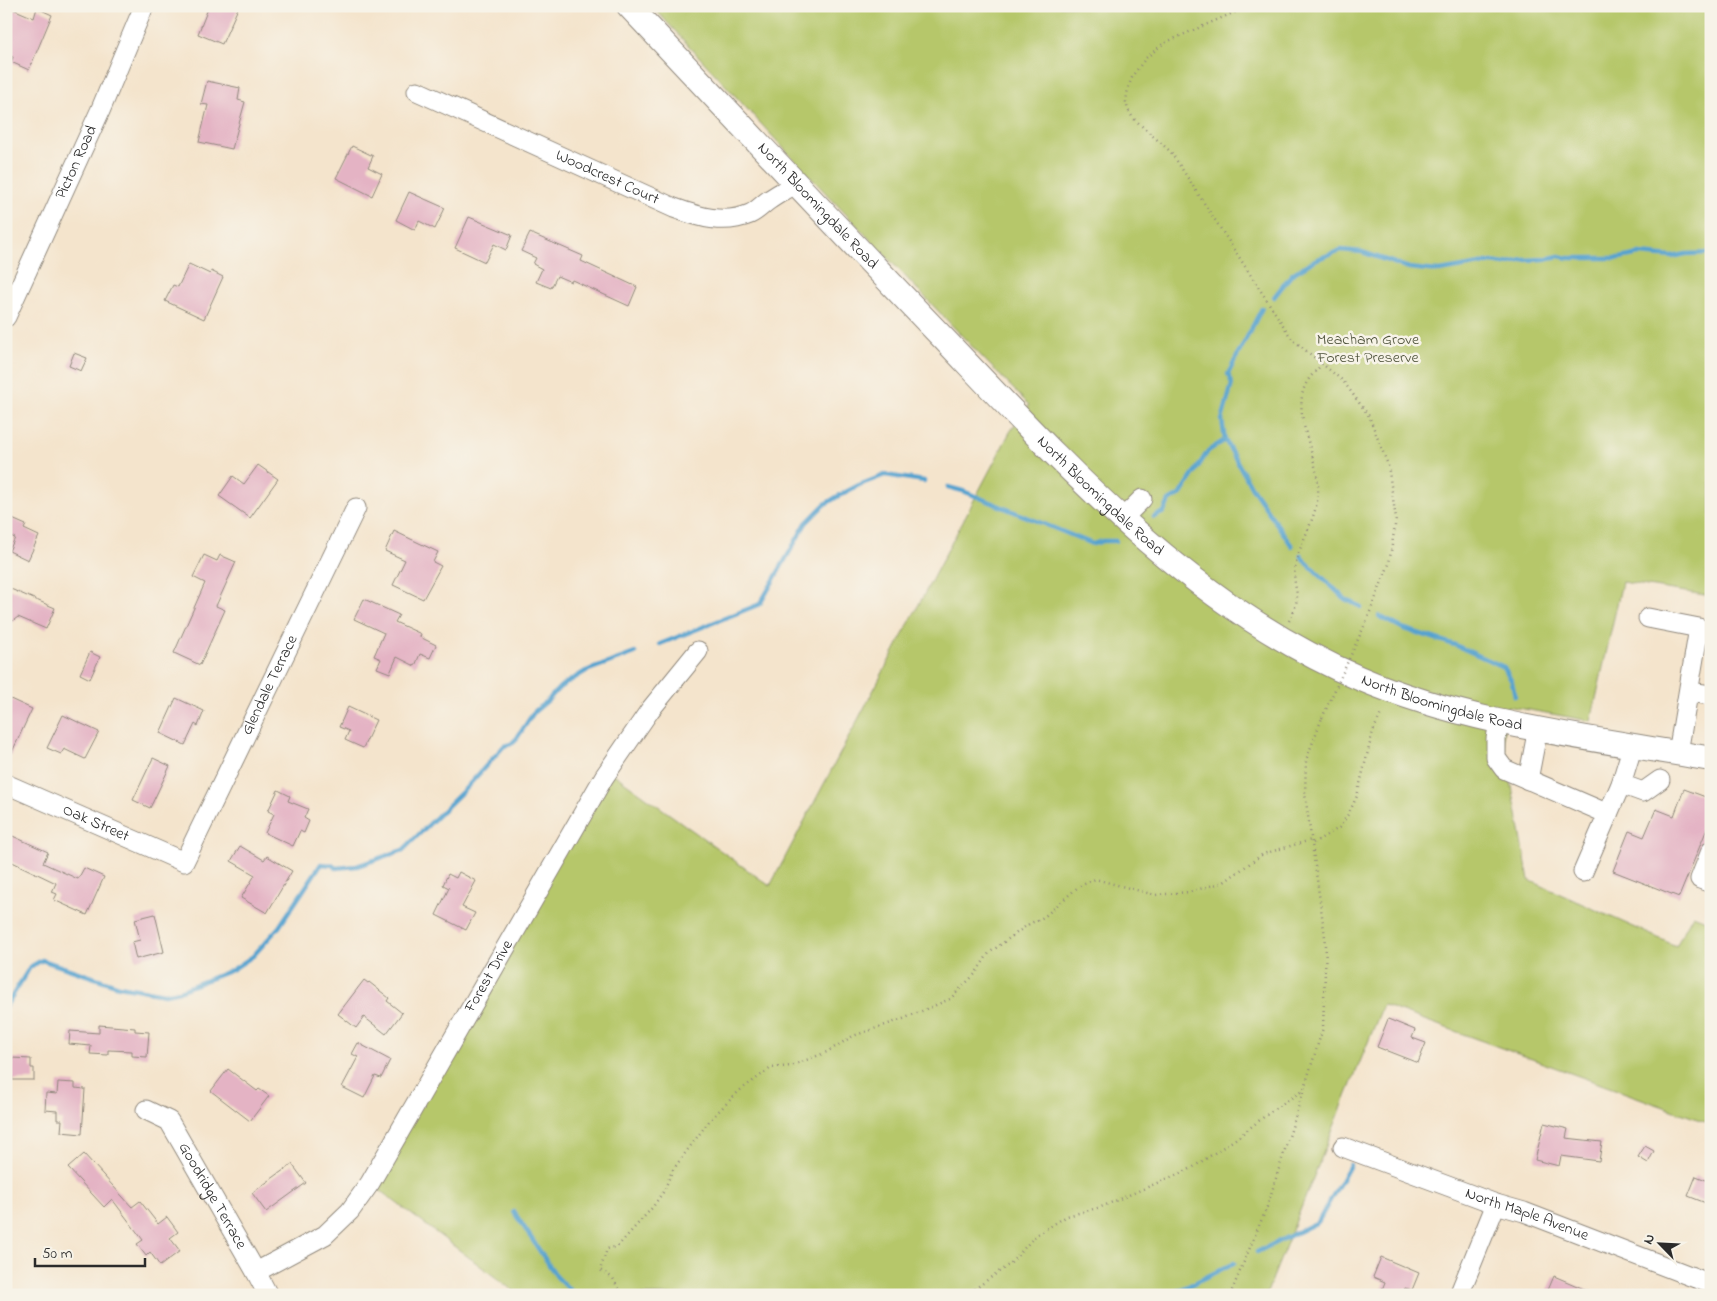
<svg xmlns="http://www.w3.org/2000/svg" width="1717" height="1301" viewBox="0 0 1717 1301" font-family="'Indie Flower',sans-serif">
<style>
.green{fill:#b6c76a;stroke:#70794a}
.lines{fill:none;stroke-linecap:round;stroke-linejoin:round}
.stream{stroke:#56a3cf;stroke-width:4.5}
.building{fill:#e4b3c4}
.minor-casing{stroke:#90887c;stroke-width:21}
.major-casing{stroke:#90887c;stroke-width:26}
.path{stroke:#90887c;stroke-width:2.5;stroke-dasharray:1 4;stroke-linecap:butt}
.minor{stroke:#fff;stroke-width:19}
.major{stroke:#fff;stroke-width:24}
.path-bridge{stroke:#90887c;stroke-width:2.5;stroke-dasharray:1 4;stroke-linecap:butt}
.labels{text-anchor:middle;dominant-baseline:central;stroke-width:5;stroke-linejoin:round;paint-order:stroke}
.street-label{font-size:16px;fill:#2b2b2b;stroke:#f7f3e8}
.park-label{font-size:16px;fill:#4e523b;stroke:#f7f3e8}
</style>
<rect width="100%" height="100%" fill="#f7f3e8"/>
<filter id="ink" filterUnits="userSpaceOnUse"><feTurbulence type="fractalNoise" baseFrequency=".02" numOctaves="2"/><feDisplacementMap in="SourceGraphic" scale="10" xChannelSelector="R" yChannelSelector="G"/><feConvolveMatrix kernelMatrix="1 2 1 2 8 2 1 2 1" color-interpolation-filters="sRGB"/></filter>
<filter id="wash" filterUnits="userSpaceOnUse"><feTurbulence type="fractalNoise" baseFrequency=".0096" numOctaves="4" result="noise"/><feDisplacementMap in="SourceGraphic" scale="20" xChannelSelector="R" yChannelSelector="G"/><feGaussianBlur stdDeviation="1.12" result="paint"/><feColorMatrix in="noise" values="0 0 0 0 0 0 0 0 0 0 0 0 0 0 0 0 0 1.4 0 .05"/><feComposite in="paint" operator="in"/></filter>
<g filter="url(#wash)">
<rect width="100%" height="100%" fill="#f4e4cc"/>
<path class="green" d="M652 6H1711V596L1622 582 1591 721 1507 706 1503 737 1529 880 1676 946 1693 915 1711 922V1124L1383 1005 1266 1295H519L370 1183 608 770 770 886 1010 432 1029 405 983 358 800 166Z"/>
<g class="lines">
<g class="stream">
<path d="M1274 297 1292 274 1315 260 1341 250 1362 252 1409 268 1428 270 1440 271 1492 262 1504 264 1524 260 1544 259 1559 256 1567 258H1620L1640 254 1672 257 1686 254 1711 253"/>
<path d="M1262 308 1228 374 1232 384 1222 420 1225 440 1252 488 1292 546"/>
<path d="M948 487 963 491 1093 544 1103 541H1116"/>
<path d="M1154 517 1164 512 1169 501 1181 494 1208 451 1225 440"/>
<path d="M1301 555 1304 560 1345 599 1361 607"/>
<path d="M1379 616 1402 628 1455 645 1504 667 1512 682 1515 696"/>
<path d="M660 644 760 604 806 523 824 505 840 495 859 485 885 475 924 481"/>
<path d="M6 1006 30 967 42 960 119 986 165 994 179 991 232 970 253 956 279 927 321 864 332 865 336 868 357 866 403 850 466 788 504 746 511 744 517 738 534 712 547 701 560 687 586 671 635 653"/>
<path d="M514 1212 557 1277 575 1295"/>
<path d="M1257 1252 1318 1222 1350 1165"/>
<path d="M1170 1295 1234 1263"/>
</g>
</g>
<g id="blocks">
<g class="building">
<path d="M6 6 34 18 37 8 52 15 29 70 11 62 13 57 6 54Z"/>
<path d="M209 6H239L222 44 198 34Z"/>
<path d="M207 81 240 88 238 100 245 102 232 149 199 142 208 105 201 104Z"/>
<path d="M352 146 373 156 368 167 382 174 372 196 336 178Z"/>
<path d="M409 192 445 208 435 229 419 221 415 230 396 220Z"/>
<path d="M469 217 512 235 506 250 494 244 485 262 455 248Z"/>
<path d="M530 233 583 256 581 261 637 287 629 306 572 280 571 282 557 276 551 288 536 282 542 269 533 264 536 258 521 251Z"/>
<path d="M189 264 210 274 211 271 223 277 204 319 165 301 173 285 178 287Z"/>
<path d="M74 353 87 358 81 371 69 366Z"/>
<path d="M258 465 278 479 250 518 219 496 233 476 244 484Z"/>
<path d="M10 518 26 525 24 529 39 536 28 560 9 551 15 538 6 534V527Z"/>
<path d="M394 531 438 552 433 562 441 566 423 599 393 585 405 560 385 551Z"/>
<path d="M204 555 217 561 220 555 236 562 216 606 225 610 200 665 174 653 205 583 193 577Z"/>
<path d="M6 587 55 608 46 629 18 617 6 626Z"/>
<path d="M364 599 399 615 395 622 421 634 420 637 436 645 430 658 420 654 415 666 397 657 390 673 377 668 381 659 374 656 384 633 354 619Z"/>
<path d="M90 652 100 657 90 679 80 674Z"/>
<path d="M6 697 32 709 6 765Z"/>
<path d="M176 698 204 711 198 726 195 724 185 745 160 733Z"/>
<path d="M348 707 376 720 363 748 345 740 349 731 339 727Z"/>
<path d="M63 715 99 732 85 759 64 749 61 754 47 748Z"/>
<path d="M153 758 170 766 150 808 133 800Z"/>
<path d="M1684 789 1711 799V819L1679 897 1613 871 1629 831 1644 837 1656 809 1674 816Z"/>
<path d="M278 790 290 796 288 801 308 809 304 818 309 821 304 833 300 831 293 846 265 833 274 814 268 811Z"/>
<path d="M6 833 48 852 43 863 78 879 84 868 104 877 87 915 54 900 57 894 52 892 56 883 6 859Z"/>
<path d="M240 846 264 860 267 856 292 871 267 913 241 898 255 875 231 861Z"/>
<path d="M459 872 476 881 462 907 475 913 466 930 436 915 449 888 443 885 448 874 456 878Z"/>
<path d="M155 914 164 952 136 959 132 942 140 940 135 919Z"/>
<path d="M364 980 368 983 369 982 389 998 387 1001 402 1013 386 1034 364 1017 356 1028 338 1014Z"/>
<path d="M1388 1019 1415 1030 1412 1038 1426 1043 1418 1063 1377 1047Z"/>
<path d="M99 1025 135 1028V1031L149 1032 147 1057 132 1056V1051L108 1050V1055L90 1054 91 1046 69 1044 70 1031 99 1033Z"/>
<path d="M358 1043 390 1060 381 1078 375 1076 364 1098 342 1087 358 1057 352 1054Z"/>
<path d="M12 1058 31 1059V1068H34V1080H12Z"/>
<path d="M228 1069 257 1091 259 1089 269 1096 250 1121 211 1091Z"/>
<path d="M58 1082 75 1083V1088L85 1089 82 1134 61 1132 62 1120H57V1111L45 1110 46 1093 57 1094Z"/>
<path d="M1544 1123 1568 1129 1566 1138 1602 1142 1599 1161 1561 1156 1559 1166 1535 1160Z"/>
<path d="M1645 1146 1654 1151 1648 1163 1638 1157Z"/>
<path d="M84 1154 132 1207 140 1201 158 1224 167 1217 178 1232 170 1238 180 1251 160 1266 150 1252 146 1256 137 1244 143 1240 112 1199 104 1207 68 1168Z"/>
<path d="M292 1164 306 1183 266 1212 252 1193Z"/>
<path d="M1696 1176 1711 1182V1205L1688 1196Z"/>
<path d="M1381 1257 1419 1273 1412 1290 1405 1288 1402 1295H1380L1385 1282 1373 1277Z"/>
<path d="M1554 1276 1598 1295H1546Z"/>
</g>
</g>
</g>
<g filter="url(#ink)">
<use href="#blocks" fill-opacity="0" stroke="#90887c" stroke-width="1"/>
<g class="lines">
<defs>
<g id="minor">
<path id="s1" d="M417 91 674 208C699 217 724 225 750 214 757 211 763 204 769 200 778 194 787 189 796 183"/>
<path id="s2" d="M6 317 100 111 144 6"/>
<path d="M1123 518 1142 499"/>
<path d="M1648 618 1699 628 1678 753"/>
<path d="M1689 692 1711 695"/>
<path d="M1499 721 1496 739V758L1504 769 1608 814"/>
<path d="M1528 780 1538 728"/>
<path id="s3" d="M6 784 184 862 356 508"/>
<path d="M1621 784 1643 792 1660 780"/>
<path d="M1711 851 1700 879 1711 883"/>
<path d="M1583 872 1621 784 1633 745"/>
<path id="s4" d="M146 1110 169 1121 256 1272 268 1295"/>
<path id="s5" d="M1343 1147 1496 1204 1524 1212 1711 1284"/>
<path id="s6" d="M256 1272 325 1235 350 1211 370 1183 604 777 650 710 698 651"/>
<path d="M1459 1295 1496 1204"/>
</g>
<g id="major">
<path id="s7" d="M629 6C734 117 838 229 944 339 1067 468 1191 606 1359 678 1469 725 1593 738 1711 759"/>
</g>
</defs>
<use href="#minor" class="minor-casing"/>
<use href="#major" class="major-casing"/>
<g class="path">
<path d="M1249 6 1164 43 1146 58 1133 75 1128 88 1126 102 1128 110 1133 118 1171 152 1292 339 1343 381 1369 416 1388 465 1396 519 1389 564 1366 622"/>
<path d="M1289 621C1293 613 1297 605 1297 595 1296 587 1293 578 1295 569 1299 540 1320 516 1318 485 1317 455 1290 410 1307 382 1311 375 1317 370 1322 364"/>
<path d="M1313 843 1339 828 1349 813 1357 796 1373 731 1381 714"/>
<path d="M626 1295 618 1288 613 1278 600 1270 607 1249 618 1246 652 1208 664 1191 672 1171 709 1121 739 1091 771 1068 791 1066 827 1052 853 1036 903 1019 950 999 975 974 989 953 1029 924 1044 917 1078 887 1095 879 1155 895 1189 892 1224 882 1263 854 1311 840"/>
<path d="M966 1295 1010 1264 1036 1235 1067 1216 1101 1207 1192 1168 1237 1138 1274 1109 1302 1091"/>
<path d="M1230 1295 1267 1207 1323 1028 1326 944 1305 794 1306 760 1322 718"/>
</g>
<use href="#minor" class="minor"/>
<use href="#major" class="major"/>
<path class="path-bridge" d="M1322 718 1366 622"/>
</g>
</g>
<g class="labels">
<g class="street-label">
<text stroke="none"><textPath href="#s2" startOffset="170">Picton Road</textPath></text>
<text stroke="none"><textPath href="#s1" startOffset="209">Woodcrest Court</textPath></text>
<text stroke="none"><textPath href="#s7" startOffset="275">North Bloomingdale Road</textPath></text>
<text stroke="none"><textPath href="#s7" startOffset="680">North Bloomingdale Road</textPath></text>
<text stroke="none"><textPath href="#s3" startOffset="391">Glendale Terrace</textPath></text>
<text stroke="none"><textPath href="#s7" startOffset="1085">North Bloomingdale Road</textPath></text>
<text stroke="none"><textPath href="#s3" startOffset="98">Oak Street</textPath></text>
<text stroke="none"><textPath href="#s6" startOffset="386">Forest Drive</textPath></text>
<text stroke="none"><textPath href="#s4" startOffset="112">Goodridge Terrace</textPath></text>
<text stroke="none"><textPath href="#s5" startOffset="196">North Maple Avenue</textPath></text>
</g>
<g class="park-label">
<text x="1368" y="340">Meacham Grove<tspan x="1368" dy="18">Forest Preserve</tspan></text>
</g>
</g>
<rect width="1717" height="1301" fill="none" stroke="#f7f3e8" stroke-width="25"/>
<g transform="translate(1660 1244) rotate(294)" stroke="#f7f3e8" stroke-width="4" paint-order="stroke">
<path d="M0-4L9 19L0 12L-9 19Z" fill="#2b2b2b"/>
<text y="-8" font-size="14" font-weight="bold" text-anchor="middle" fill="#2b2b2b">N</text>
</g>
<path d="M35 1258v8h110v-8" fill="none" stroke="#2b2b2b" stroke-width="2.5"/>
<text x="42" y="1258" font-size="15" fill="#2b2b2b" stroke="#f7f3e8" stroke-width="4" paint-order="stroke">50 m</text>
</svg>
